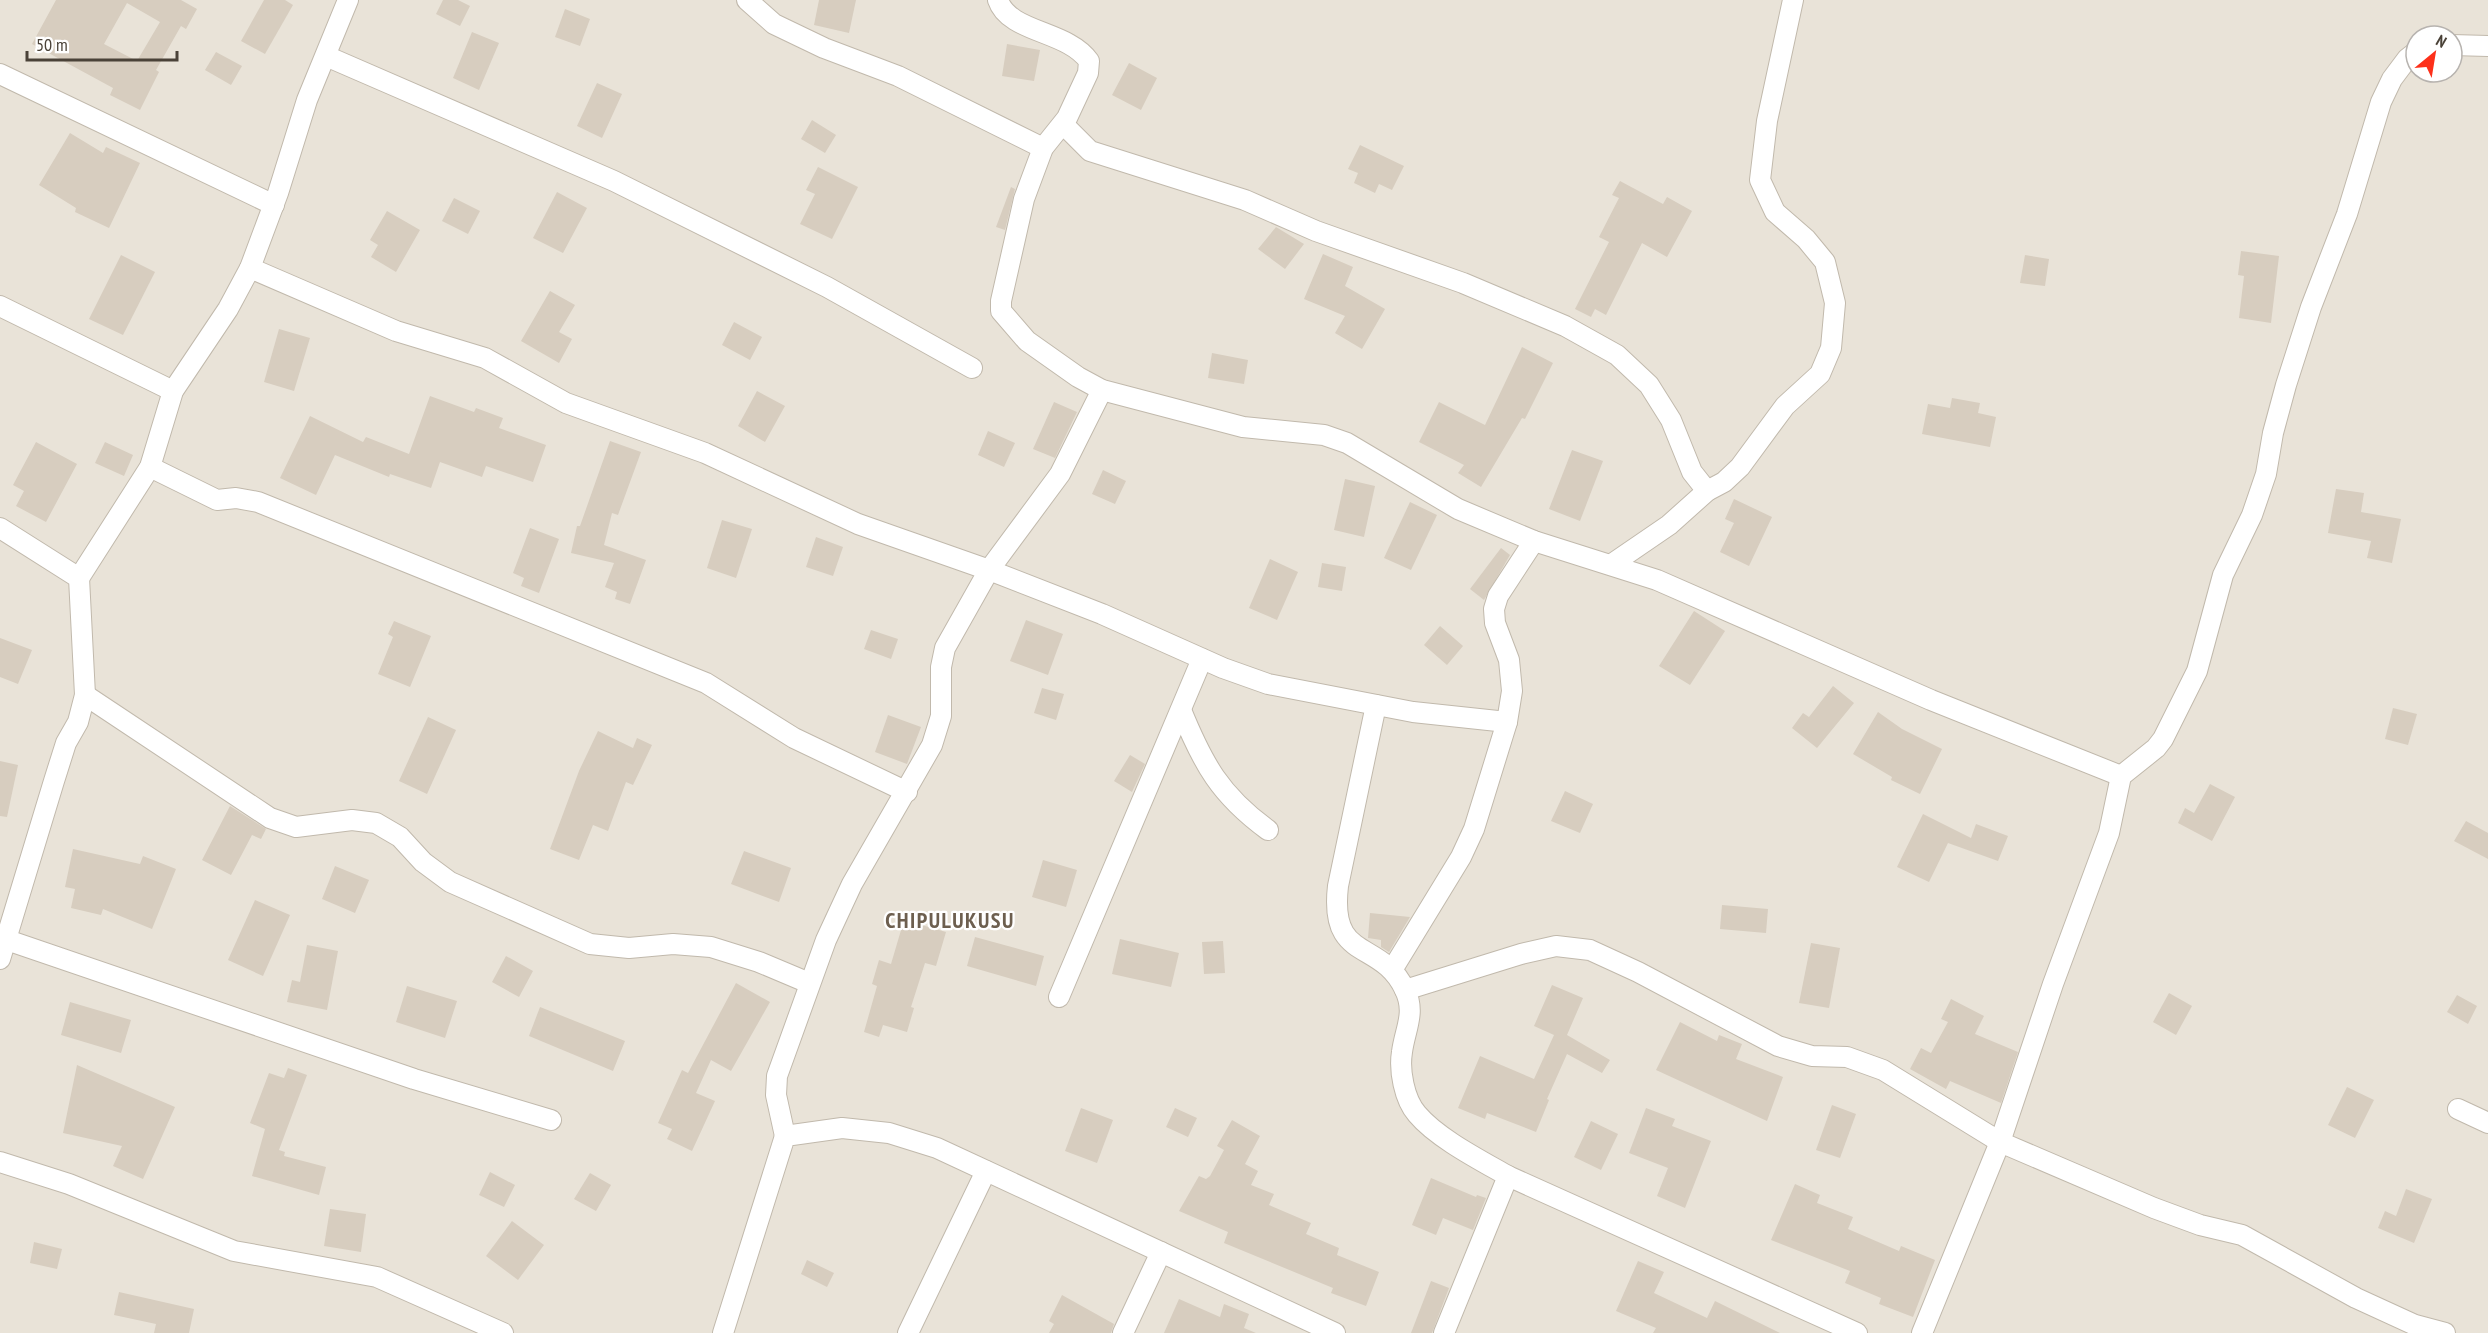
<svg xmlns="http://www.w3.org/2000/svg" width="2488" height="1333" viewBox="0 0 2488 1333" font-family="'PT Sans Narrow',sans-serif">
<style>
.residential{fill:#e9e3d8;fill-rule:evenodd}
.building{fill:#d7cdbf;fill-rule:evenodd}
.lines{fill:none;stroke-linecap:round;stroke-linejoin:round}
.minor-casing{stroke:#c1b9ac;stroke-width:22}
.minor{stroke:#fff;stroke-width:20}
.labels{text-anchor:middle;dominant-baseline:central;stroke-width:4.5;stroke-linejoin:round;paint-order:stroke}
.district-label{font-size:22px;font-weight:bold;letter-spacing:1.5px;fill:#6d5f4f;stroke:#fff}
</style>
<rect width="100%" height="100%" fill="#f5f1ea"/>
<path class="residential" d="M0 0H2488V1333H0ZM2416 36H2452V72H2416Z"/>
<g class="building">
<path d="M56 0H181L197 9 186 29 181 26 156 70 159 72 140 110 110 95 113 88 32 44ZM127 3 160 22 137 61 104 44Z"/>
<path d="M264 0H285L293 5 265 54 241 41Z"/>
<path d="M443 0H458L470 6 460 26 436 14Z"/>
<path d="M819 0H856L849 33 814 25Z"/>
<path d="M565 9 590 19 580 46 555 37Z"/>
<path d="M472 32 499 43 479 90 453 78Z"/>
<path d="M1007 44 1040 50 1034 81 1002 76Z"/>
<path d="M216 52 242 66 231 85 205 70Z"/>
<path d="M1129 63 1157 78 1141 110 1112 95Z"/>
<path d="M597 83 622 94 602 138 577 126Z"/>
<path d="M812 120 836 135 825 153 801 139Z"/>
<path d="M70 133 103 153 106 147 140 163 109 228 75 212 76 208 39 185Z"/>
<path d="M1360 145 1404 166 1392 190 1379 184 1375 193 1354 183 1358 173 1348 169Z"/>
<path d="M818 167 858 187 832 239 800 224 815 194 806 190Z"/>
<path d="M1620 181 1663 204 1667 197 1692 211 1667 257 1642 243 1606 315 1595 309 1591 317 1575 309 1609 242 1599 237 1619 198 1612 195Z"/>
<path d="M1011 187 1015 189 1005 230 996 227Z"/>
<path d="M557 192 587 208 563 253 533 238Z"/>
<path d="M454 198 480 211 468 234 442 221Z"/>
<path d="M387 211 420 230 396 272 371 257 378 245 370 240Z"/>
<path d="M1276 227 1304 244 1285 269 1258 249Z"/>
<path d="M2241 251 2279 256 2271 323 2239 318 2244 276 2238 275Z"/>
<path d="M1323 254 1353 267 1345 286 1385 309 1362 349 1335 333 1345 316 1304 299Z"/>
<path d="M121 255 155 272 123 335 89 319Z"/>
<path d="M2025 255 2049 259 2045 286 2020 283Z"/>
<path d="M550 291 575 305 559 332 572 339 559 363 521 341Z"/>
<path d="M734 322 762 337 750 360 722 345Z"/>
<path d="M279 329 310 338 294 391 264 382Z"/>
<path d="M1522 347 1553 363 1525 419 1522 418 1481 487 1458 473 1464 465 1419 442 1439 402 1485 425Z"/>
<path d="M1212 353 1248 360 1244 384 1208 378Z"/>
<path d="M757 391 785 406 765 442 738 426Z"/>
<path d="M430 396 474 412 476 408 503 418 499 428 546 445 533 482 486 466 482 477 440 462 431 488 390 474 389 477 335 455 316 495 280 478 310 416 363 442 366 437 409 454Z"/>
<path d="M1952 398 1980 403 1978 413 1996 417 1990 447 1922 434 1928 404 1950 408Z"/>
<path d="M1054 402 1077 412 1055 458 1033 449Z"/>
<path d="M988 431 1015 443 1004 467 978 455Z"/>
<path d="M610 441 641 452 618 515 612 513 604 545 646 560 630 604 615 599 617 592 605 587 614 563 571 553 577 526H580Z"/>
<path d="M36 442 77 464 46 522 16 506 24 491 13 485Z"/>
<path d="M105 442 133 455 124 476 95 463Z"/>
<path d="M1572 450 1603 461 1580 521 1549 509Z"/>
<path d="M1103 470 1126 481 1115 504 1092 494Z"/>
<path d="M1345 479 1375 486 1364 537 1334 530Z"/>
<path d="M2336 489 2364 493 2361 512 2401 519 2392 563 2367 558 2371 541 2328 533Z"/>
<path d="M1734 499 1772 517 1749 566 1720 552 1734 523 1725 519Z"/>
<path d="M1410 502 1437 515 1411 570 1384 558Z"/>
<path d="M722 520 752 529 736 578 707 568Z"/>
<path d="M530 528 559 539 539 593 521 586 524 578 513 573Z"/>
<path d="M816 537 843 547 833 576 806 567Z"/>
<path d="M1501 548 1510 555 1484 600 1470 589Z"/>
<path d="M1270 559 1298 572 1277 620 1249 608Z"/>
<path d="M1322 563 1346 567 1342 591 1318 587Z"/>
<path d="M1694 611 1725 631 1690 685 1659 666Z"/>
<path d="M1026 620 1063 634 1048 675 1010 661Z"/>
<path d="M394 621 431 636 410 687 378 674 393 637 388 634Z"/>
<path d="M1440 626 1463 646 1447 665 1424 645Z"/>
<path d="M871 630 898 639 891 659 864 649Z"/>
<path d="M0 638 32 650 18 684 0 677Z"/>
<path d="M1833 686 1854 703 1817 748 1792 728 1803 713 1809 717Z"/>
<path d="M1042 688 1064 694 1056 720 1034 713Z"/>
<path d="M2393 708 2417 714 2408 745 2385 739Z"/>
<path d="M1878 712 1902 729 1942 749 1920 794 1891 780 1892 777 1853 754Z"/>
<path d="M888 715 921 727 907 764 875 752Z"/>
<path d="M428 717 456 730 427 794 399 781Z"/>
<path d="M598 731 633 748 637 738 652 745 633 785 626 782 608 831 593 825 579 860 550 849 579 771Z"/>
<path d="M1130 755 1145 764 1132 792 1114 781Z"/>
<path d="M0 761 18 765 7 817 0 816Z"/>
<path d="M2210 784 2235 797 2212 841 2178 823 2185 808 2194 813Z"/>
<path d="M1565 791 1593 804 1580 833 1551 821Z"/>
<path d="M230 806 266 829 261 839 252 835 231 875 202 860Z"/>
<path d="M1923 814 1971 838 1976 824 2008 836 1998 861 1948 843 1929 882 1897 867Z"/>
<path d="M2466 821 2488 833V859L2454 841Z"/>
<path d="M73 849 140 864 143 856 176 869 152 929 103 909 101 915 71 908 75 889 65 887Z"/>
<path d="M744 851 791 868 779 902 731 884Z"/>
<path d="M1043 860 1077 870 1066 907 1032 897Z"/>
<path d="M335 866 369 880 355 913 322 899Z"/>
<path d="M255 900 290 915 263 976 228 960Z"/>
<path d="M1722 905 1768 909 1766 933 1720 929Z"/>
<path d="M1370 913 1410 917 1389 952 1381 947V940L1368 938Z"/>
<path d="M904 920 946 932 936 966 925 963 911 1007 914 1008 907 1032 883 1025 879 1037 864 1032 877 986 872 984 879 960 891 964Z"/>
<path d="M975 937 1044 956 1036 986 967 966Z"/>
<path d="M1120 939 1179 953 1171 987 1112 974Z"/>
<path d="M1223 941 1225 973 1204 974 1202 942Z"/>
<path d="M1811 943 1840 948 1829 1008 1799 1003Z"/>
<path d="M307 945 338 951 327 1010 287 1002 292 980 300 982Z"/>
<path d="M506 956 533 971 519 997 492 982Z"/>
<path d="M736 983 770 1002 731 1071 711 1060 696 1093 715 1101 692 1151 667 1139 672 1129 658 1123 682 1070 688 1073Z"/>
<path d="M1552 985 1583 998 1567 1035 1610 1060 1602 1073 1567 1054 1547 1099 1549 1100 1536 1132 1487 1113 1485 1119 1458 1108 1480 1056 1534 1079 1554 1035 1534 1026Z"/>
<path d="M407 986 457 1001 445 1038 396 1022Z"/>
<path d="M2169 993 2192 1006 2176 1035 2153 1022Z"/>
<path d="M2457 995 2477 1006 2468 1024 2447 1012Z"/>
<path d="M1951 999 1984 1016 1975 1034 2018 1052 2001 1103 1950 1081 1946 1089 1910 1069 1921 1048 1931 1053 1948 1022 1941 1019Z"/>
<path d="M70 1002 131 1020 121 1053 61 1035Z"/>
<path d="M540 1007 625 1041 613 1071 529 1036Z"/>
<path d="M1680 1022 1717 1041 1719 1035 1742 1044 1736 1059 1783 1077 1767 1121 1656 1070Z"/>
<path d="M77 1065 175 1107 143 1179 113 1166 122 1146 63 1133Z"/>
<path d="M288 1068 307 1075 279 1150 285 1152 284 1156 326 1167 319 1195 252 1176 265 1129 250 1123 269 1073 284 1078Z"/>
<path d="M2347 1087 2374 1100 2355 1138 2328 1125Z"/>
<path d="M1832 1105 1856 1114 1840 1158 1816 1150Z"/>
<path d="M1081 1108 1113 1120 1097 1163 1065 1151Z"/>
<path d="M1175 1108 1197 1118 1188 1137 1166 1127Z"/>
<path d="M1646 1108 1675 1119 1672 1126 1711 1141 1685 1208 1657 1196 1668 1168 1629 1153Z"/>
<path d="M1232 1120 1260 1136 1245 1164 1258 1171 1251 1185 1274 1194 1269 1205 1311 1223 1306 1234 1339 1248 1337 1255 1379 1272 1366 1306 1331 1293 1333 1288 1224 1243 1228 1232 1179 1211 1199 1176 1206 1179 1210 1176 1224 1150 1217 1146Z"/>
<path d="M1591 1121 1618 1134 1601 1170 1574 1157Z"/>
<path d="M490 1172 515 1185 504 1207 479 1195Z"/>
<path d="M590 1173 611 1185 596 1211 574 1199Z"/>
<path d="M1431 1178 1476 1197 1477 1195 1486 1198 1473 1230 1443 1218 1436 1235 1412 1225Z"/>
<path d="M1795 1184 1820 1195 1817 1203 1853 1217 1848 1229 1899 1251 1901 1246 1935 1260 1913 1317 1879 1304 1881 1298 1845 1283 1850 1271 1771 1240Z"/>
<path d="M2406 1189 2432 1199 2414 1243 2378 1228 2385 1211 2396 1216Z"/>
<path d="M330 1209 366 1214 361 1252 324 1246Z"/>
<path d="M512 1221 544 1245 518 1280 486 1256Z"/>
<path d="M34 1242 62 1249 57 1269 30 1263Z"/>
<path d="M807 1260 834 1273 827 1287 801 1274Z"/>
<path d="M1638 1261 1664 1272 1654 1293 1707 1318 1715 1301 1780 1333H1653L1656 1328 1616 1311Z"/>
<path d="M1431 1281 1449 1288 1432 1333H1411Z"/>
<path d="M119 1292 194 1309 189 1333H154L156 1324 114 1315Z"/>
<path d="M1062 1295 1114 1324 1111 1333H1049L1054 1324 1049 1321Z"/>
<path d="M1179 1299 1220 1317 1224 1304 1249 1314 1244 1328 1256 1333H1164Z"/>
</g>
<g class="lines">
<defs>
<g id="minor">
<path d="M747 0 774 24 824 48 898 76 1043 148"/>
<path d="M998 0C1009 33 1067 30 1089 61L1088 73 1067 118 1043 148 1024 199 1001 301V311L1027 341 1078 377 1102 390 1243 427 1324 435 1347 443 1458 509 1534 541 1657 580 1931 700 2121 776"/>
<path d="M2452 45 2488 46"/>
<path d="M326 56 614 181 827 287 972 368"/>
<path d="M0 74 274 205"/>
<path d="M1063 124 1090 151 1245 200 1316 231 1463 283 1565 326 1617 355 1649 385 1671 420 1692 472 1707 491"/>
<path d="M250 268 396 331 485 358 566 403 705 453 858 524 989 570 1102 614 1223 668 1268 684 1413 712 1507 722"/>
<path d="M0 306 173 391"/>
<path d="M150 467 217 500 236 498 258 502 706 683 794 738 907 792"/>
<path d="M0 528 79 578 85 695 78 722 66 743 54 781 0 959"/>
<path d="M1612 564 1669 525 1707 491 1724 482 1740 467 1785 406 1820 374 1831 348 1835 303 1825 262 1806 239 1775 212 1760 180 1767 121 1793 0"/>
<path d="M79 578 150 467 173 391 228 309 250 268 278 193 307 100 348 0"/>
<path d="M85 695 270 818 296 827 352 820 376 823 400 837 423 862 450 882 590 944 629 948 673 944 711 947 759 962 809 983"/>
<path d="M1376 705 1338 886C1329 964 1381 938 1405 990 1416 1013 1405 1029 1402 1052 1399 1070 1404 1099 1417 1114 1437 1138 1480 1160 1508 1176L1444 1333"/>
<path d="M1181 710C1203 764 1220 795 1268 830"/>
<path d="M7 940 414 1079 551 1120"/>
<path d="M1392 970 1461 857 1474 829 1507 722 1512 691 1509 660 1495 623 1494 609 1498 596 1534 541"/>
<path d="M1405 990 1521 954 1556 946 1590 950 1638 972 1778 1046 1812 1056 1847 1057 1883 1070 2000 1142 2154 1208 2200 1225 2242 1235 2356 1298 2415 1325 2445 1333"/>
<path d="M1059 997 1202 659"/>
<path d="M2458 1109 2488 1123"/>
<path d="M785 1136 776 1095 777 1076 826 940 852 884 932 745 941 716V667L945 648 989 570 1060 474 1102 390"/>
<path d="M0 1162 69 1184 234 1251 377 1277 503 1333"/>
<path d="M1508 1176 1857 1333"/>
<path d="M723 1333 785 1136 842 1128 889 1133 937 1148 1335 1333"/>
<path d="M908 1333 986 1171"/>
<path d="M1123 1333 1161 1252"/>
<path d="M1922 1333 2000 1142 2053 984 2109 833 2121 776 2156 748 2163 739 2197 671 2223 575 2252 515 2266 474 2273 433 2286 385 2311 307 2347 214 2381 102 2392 79 2407 59 2416 52"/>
</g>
</defs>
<use href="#minor" class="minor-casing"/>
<use href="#minor" class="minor"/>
</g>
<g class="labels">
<g class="district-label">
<text x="950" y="920">CHIPULUKUSU</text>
</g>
</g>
<g transform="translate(2434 54) rotate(30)"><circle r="28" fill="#ffffff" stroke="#b7b3af" stroke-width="1.5"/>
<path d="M0-4.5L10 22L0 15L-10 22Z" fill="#fd301a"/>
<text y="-9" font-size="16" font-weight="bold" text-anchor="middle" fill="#4a4238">N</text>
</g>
<path d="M27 51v9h150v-9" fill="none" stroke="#4a4238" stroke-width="3"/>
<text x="36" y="51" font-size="18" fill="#4a4238" stroke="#ffffff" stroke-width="4.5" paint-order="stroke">50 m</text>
</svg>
